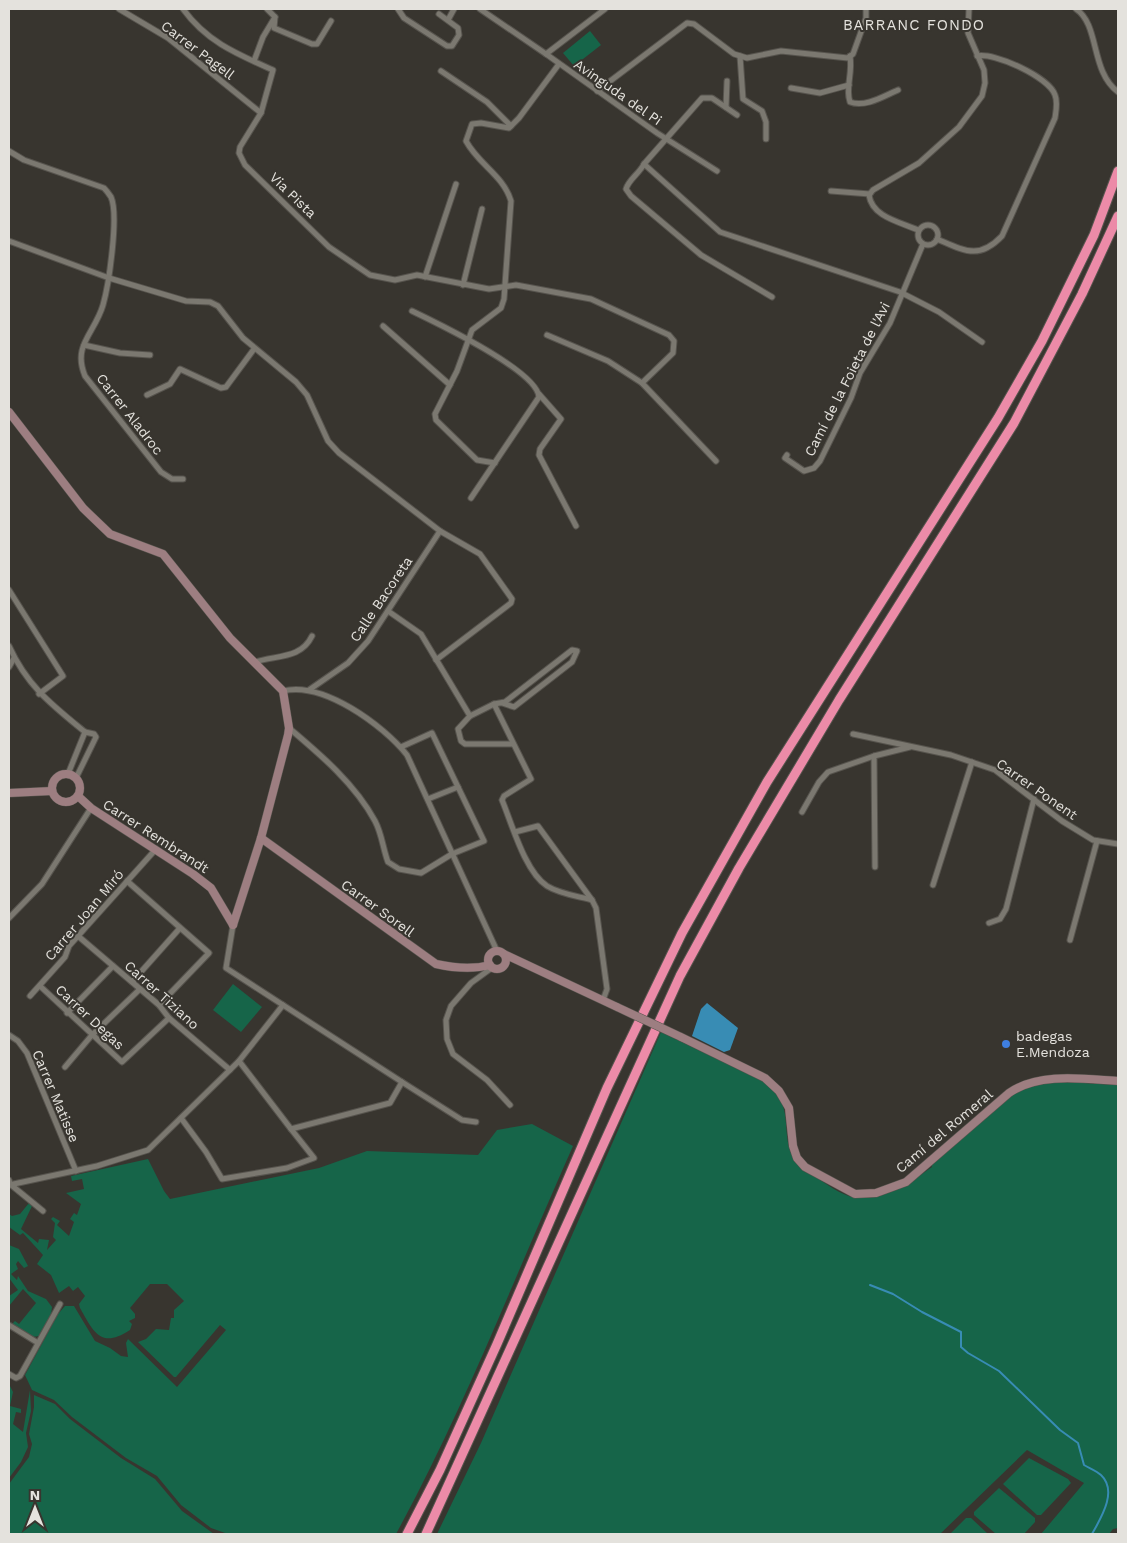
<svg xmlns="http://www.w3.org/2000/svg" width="1127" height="1543" viewBox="0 0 1127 1543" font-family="'Work Sans',sans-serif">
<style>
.green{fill:#166549}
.water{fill:#388cb4}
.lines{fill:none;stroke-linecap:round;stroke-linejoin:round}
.stream{stroke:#388cb4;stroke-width:2}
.street-casing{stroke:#57544e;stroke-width:7}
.secondary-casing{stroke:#57544e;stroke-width:9}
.highway-casing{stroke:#57544e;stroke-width:11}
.street{stroke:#7b7870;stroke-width:5}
.secondary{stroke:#9d7e81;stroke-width:8}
.highway{stroke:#ec8ba8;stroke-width:9}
.secondary-bridge-casing{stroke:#57544e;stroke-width:9;stroke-linecap:butt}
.secondary-bridge{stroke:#9d7e81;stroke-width:8}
.shop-dot{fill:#3f7fe0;stroke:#38352f;stroke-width:2}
.labels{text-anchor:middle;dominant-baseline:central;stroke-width:4;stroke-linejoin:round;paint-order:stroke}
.street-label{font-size:14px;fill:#e4e2dd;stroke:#38352f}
.poi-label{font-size:14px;fill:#e4e2dd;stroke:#38352f;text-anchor:start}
.neighbourhood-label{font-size:15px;letter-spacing:1px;fill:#e4e2dd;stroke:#38352f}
</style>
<rect width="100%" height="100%" fill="#38352f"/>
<g class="green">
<path d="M590 31 601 45 574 66 563 53Z"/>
<path d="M233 984 262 1007 241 1032 213 1010Z"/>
<path d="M661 1032C684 1043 707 1054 730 1065 744 1071 762 1077 773 1089 793 1110 781 1135 793 1157 798 1166 811 1174 819 1179 830 1187 846 1198 860 1198 887 1199 912 1181 932 1167L931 1164 1012 1094C1044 1076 1083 1084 1118 1085V1528L1113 1529 1109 1534H1041L1084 1483 1027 1450 940 1534H437L481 1443Z"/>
<path d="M532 1124 573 1146C515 1276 464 1409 396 1534H228L211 1528 181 1505 157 1476 126 1458 72 1417 54 1400 32 1390 25 1375 58 1314 65 1306H74L95 1341 110 1348 121 1356 128 1357 126 1343 128 1339 177 1387 226 1330 220 1325 176 1377H174L138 1342 146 1339 156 1329 169 1330 171 1318H174V1310L184 1301 167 1284H150L130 1308 135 1314V1318L129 1321 132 1324 130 1330C101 1349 94 1333 80 1308L79 1304 85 1296 78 1287 73 1291 69 1286 59 1293 51 1275 37 1264 43 1255 23 1233 20 1235 9 1227V1214L12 1216 20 1214 29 1203 32 1206 21 1229 38 1243 39 1239 49 1240 47 1250 56 1240 53 1237 55 1223 51 1219 53 1217 60 1221 57 1225 69 1236 74 1222 70 1219 74 1213 77 1215 81 1204 66 1193 84 1189 82 1179 72 1181 71 1176 148 1159 164 1191 170 1199 319 1168 367 1151 478 1155 497 1130Z"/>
<path d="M9 1245 19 1249 28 1266 24 1268 18 1261 16 1264 18 1269 11 1274 17 1280 18 1276 28 1291 46 1299 52 1307 51 1315 40 1336 32 1337 12 1324 15 1321 19 1324 36 1303 23 1289 9 1306V1296L18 1290 9 1278Z"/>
<path d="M10 1386 13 1392 10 1406 21 1409V1413L16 1412 13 1424 23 1432 30 1390 31 1411 26 1433 28 1447 21 1462 9 1478Z"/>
<path d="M34 1395 55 1404 70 1419 121 1458 155 1479 182 1511 214 1534H9V1484L29 1457 32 1444 29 1434 34 1407Z"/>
<path d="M1029 1458 1068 1479 1071 1483 1041 1515H1037L1003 1484Z"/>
<path d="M999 1488 1035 1518V1522L1024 1534H996L974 1515V1512Z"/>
<path d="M966 1518H971L988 1534H950Z"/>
</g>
<path class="water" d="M707 1003 738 1028 730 1050 724 1052 692 1036 701 1009Z"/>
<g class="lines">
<path class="stream" d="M870 1285 893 1294 922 1312 961 1332V1347L968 1353 999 1371 1060 1430 1078 1443 1084 1465C1089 1468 1097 1471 1101 1475 1118 1491 1101 1518 1092 1534"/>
<defs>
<g id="street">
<path d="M119 9 168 38 261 113"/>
<path d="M183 9C207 42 237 54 273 70L261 113 240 147 239 153 245 165 329 247 370 275 395 280 417 275 489 289 516 285 591 299 669 335 674 341 673 353 642 383 716 461"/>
<path d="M267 9 275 17 274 28 312 44H317L331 21"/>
<path d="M398 9 404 18 447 46H452L459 35 458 28 439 14"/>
<path d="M480 9 546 54"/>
<path d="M605 9 546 54 657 133 717 171"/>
<path d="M1076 9C1100 25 1090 71 1118 92"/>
<path d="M448 20 454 9"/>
<path d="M740 56 743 99 762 111 766 122V139"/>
<path d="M850 56C853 74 845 88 850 102 865 108 884 96 898 90"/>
<path d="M254 61 263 37 275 17"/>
<path d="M441 71 487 102 511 126"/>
<path d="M791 88 820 93 849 85"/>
<path d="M597 91 687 23 694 24 734 54 747 58 781 51 848 58 853 54 866 18V9"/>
<path d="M726 107 727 81"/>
<path d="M737 115 712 98H702L644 164 720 232 900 292 939 312 982 342"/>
<path d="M9 151 24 160 104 188C106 190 109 194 111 197 119 215 109 284 103 305 95 333 72 345 85 376L161 472 172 479H183"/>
<path d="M644 164C639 174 629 179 626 189L631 196 701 255 772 297"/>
<path d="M831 191 870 194"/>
<circle cx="928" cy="235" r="10"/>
<path d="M918 230C900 222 872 217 869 195L873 190 919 163 959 127 982 96 985 83 984 70 968 33 969 9"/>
<path d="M937 239C965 251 979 260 1002 236L1055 118C1056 111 1058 102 1055 95 1049 77 994 52 977 56"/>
<path d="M9 241 109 278 186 301 210 302 218 306 243 338 296 382 307 395 328 441 339 453 440 531 480 554 512 599 511 603 436 660"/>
<path d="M425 277 456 184"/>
<path d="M463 285 482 209"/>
<path d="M412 311C437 323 537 371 539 397L471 498"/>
<path d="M383 326 450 385"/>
<path d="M547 335 608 361 642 383"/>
<path d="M84 345 120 353 150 355"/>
<path d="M539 394 561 419 540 449 539 455 576 526"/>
<path d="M147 395 170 384 180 369 221 388 226 387 254 349"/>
<path d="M787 455 785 458 804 471 814 468 820 461 851 398 860 373 890 323 923 244"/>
<path d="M495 463 477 460 436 420 435 414 457 371 472 330 501 308 504 299 511 201C503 175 479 165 466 141L472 124 481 123 509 128 519 118 559 64"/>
<path d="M9 590 63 676 39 694"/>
<path d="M388 611 421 634 470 716 494 704 505 702 572 650 577 651 572 662 514 707 502 703"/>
<path d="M9 646C27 686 52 705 85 732"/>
<path d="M255 662C277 655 301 659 312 636"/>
<path d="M9 667 14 658"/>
<path d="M309 690 348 663 368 641 440 531"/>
<path d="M283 691C323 681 383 725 407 755L497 951"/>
<path d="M494 704 531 779 504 796 502 800C512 824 525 872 547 886 560 894 577 896 592 900"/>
<path d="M470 716 458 729 461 741 465 744H513"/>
<path d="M289 728C321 755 355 784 375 821 382 834 383 849 388 862L399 869 421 873 452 854 484 841 432 733 401 747"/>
<path d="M853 734 951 755 995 770 1062 821 1093 840 1118 844"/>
<path d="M68 774 85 732 94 734 96 737 76 778"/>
<path d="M428 799 458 787"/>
<path d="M802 812 819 782 828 772 874 756"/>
<path d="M515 832 538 826 592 900 596 908 607 989 603 1000"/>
<path d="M875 867 874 756 910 747"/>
<path d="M127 881 209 953 159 1005"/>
<path d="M933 885 972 762"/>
<path d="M9 918 42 884 91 808"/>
<path d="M989 923 1000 919 1006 909 1034 799"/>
<path d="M78 936 159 1005 169 1018 230 1070"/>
<path d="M1070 940 1097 841"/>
<path d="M493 967 471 983 451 1006 446 1020 447 1039 453 1054 487 1080 510 1105"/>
<path d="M132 982 180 928"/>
<path d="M40 986 122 1062 169 1018"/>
<path d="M30 996 65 957 69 946 156 849"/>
<path d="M67 1013 113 966"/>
<path d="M9 1035 18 1041 27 1053 76 1171"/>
<path d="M239 1061 291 1129 390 1103 402 1082 283 1005"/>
<path d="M65 1067 92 1035 140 989"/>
<path d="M402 1082 462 1120 476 1122"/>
<path d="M181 1118 206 1152 222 1179 287 1168 314 1158 291 1129"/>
<path d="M9 1180 10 1184 43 1211"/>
<path d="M9 1185 97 1166 148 1150 239 1061 283 1005 226 968 233 925"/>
<path d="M9 1325 38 1343"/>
<path d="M9 1374 16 1378 20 1376 60 1304"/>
</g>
<g id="secondary">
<path d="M9 412 83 508 110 534 163 554 230 638 283 691 289 728 288 735 261 838 233 925"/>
<circle cx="66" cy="788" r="14"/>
<path d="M9 793 52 791"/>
<path d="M78 796 91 808 193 874 211 888 233 925"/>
<path d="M261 838 436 964C454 968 471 970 490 965"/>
<circle cx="497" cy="960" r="9"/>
<path d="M504 954 617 1007"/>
<path d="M681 1037 765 1078 779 1091 789 1108 793 1146 797 1158 805 1167 855 1194 876 1193 906 1182 1009 1093C1039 1072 1084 1079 1118 1081"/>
</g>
<g id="highway">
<path d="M407 1534 440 1470 497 1344 607 1088 682 933 767 782 998 418 1042 341 1094 235 1118 171"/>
<path d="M426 1534 680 976 739 868 839 700 1014 423 1082 294 1118 216"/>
</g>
</defs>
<use href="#street" class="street-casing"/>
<use href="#secondary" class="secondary-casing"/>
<use href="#highway" class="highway-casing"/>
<use href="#street" class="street"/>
<use href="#secondary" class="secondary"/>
<use href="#highway" class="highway"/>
<defs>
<path id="secondary-bridge" d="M617 1007 681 1037"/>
</defs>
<use href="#secondary-bridge" class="secondary-bridge-casing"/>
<use href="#secondary-bridge" class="secondary-bridge"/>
</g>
<circle class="shop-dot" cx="1006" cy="1044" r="5"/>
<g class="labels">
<g class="street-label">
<text transform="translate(198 50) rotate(37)">Carrer Pagell</text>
<text transform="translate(618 92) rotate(35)">Avinguda del Pi</text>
<text transform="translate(293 195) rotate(44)">Via Pista</text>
<text transform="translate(847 379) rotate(-63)">Camí de la Foieta de l'Avi</text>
<text transform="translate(130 414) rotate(52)">Carrer Aladroc</text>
<text transform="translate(381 599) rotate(-56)">Calle Bacoreta</text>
<text transform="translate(1037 789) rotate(35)">Carrer Ponent</text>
<text transform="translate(156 836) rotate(33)">Carrer Rembrandt</text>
<text transform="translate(378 908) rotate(36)">Carrer Sorell</text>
<text transform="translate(84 915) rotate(-50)">Carrer Joan Miró</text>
<text transform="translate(162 995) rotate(42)">Carrer Tiziano</text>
<text transform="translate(90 1017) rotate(43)">Carrer Degas</text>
<text transform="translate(56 1096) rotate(67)">Carrer Matisse</text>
<text transform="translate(944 1131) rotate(-40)">Camí del Romeral</text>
</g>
<g class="poi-label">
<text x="1016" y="1036">badegas<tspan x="1016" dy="16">E.Mendoza</tspan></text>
</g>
<g class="neighbourhood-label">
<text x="914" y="25">BARRANC FONDO</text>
</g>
</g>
<rect width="1127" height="1543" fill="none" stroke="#e4e2dd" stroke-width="20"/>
<g transform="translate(35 1508)" stroke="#38352f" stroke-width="4" paint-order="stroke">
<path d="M0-4L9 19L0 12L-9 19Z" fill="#e4e2dd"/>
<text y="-8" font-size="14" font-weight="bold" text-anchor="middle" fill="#e4e2dd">N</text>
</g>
</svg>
